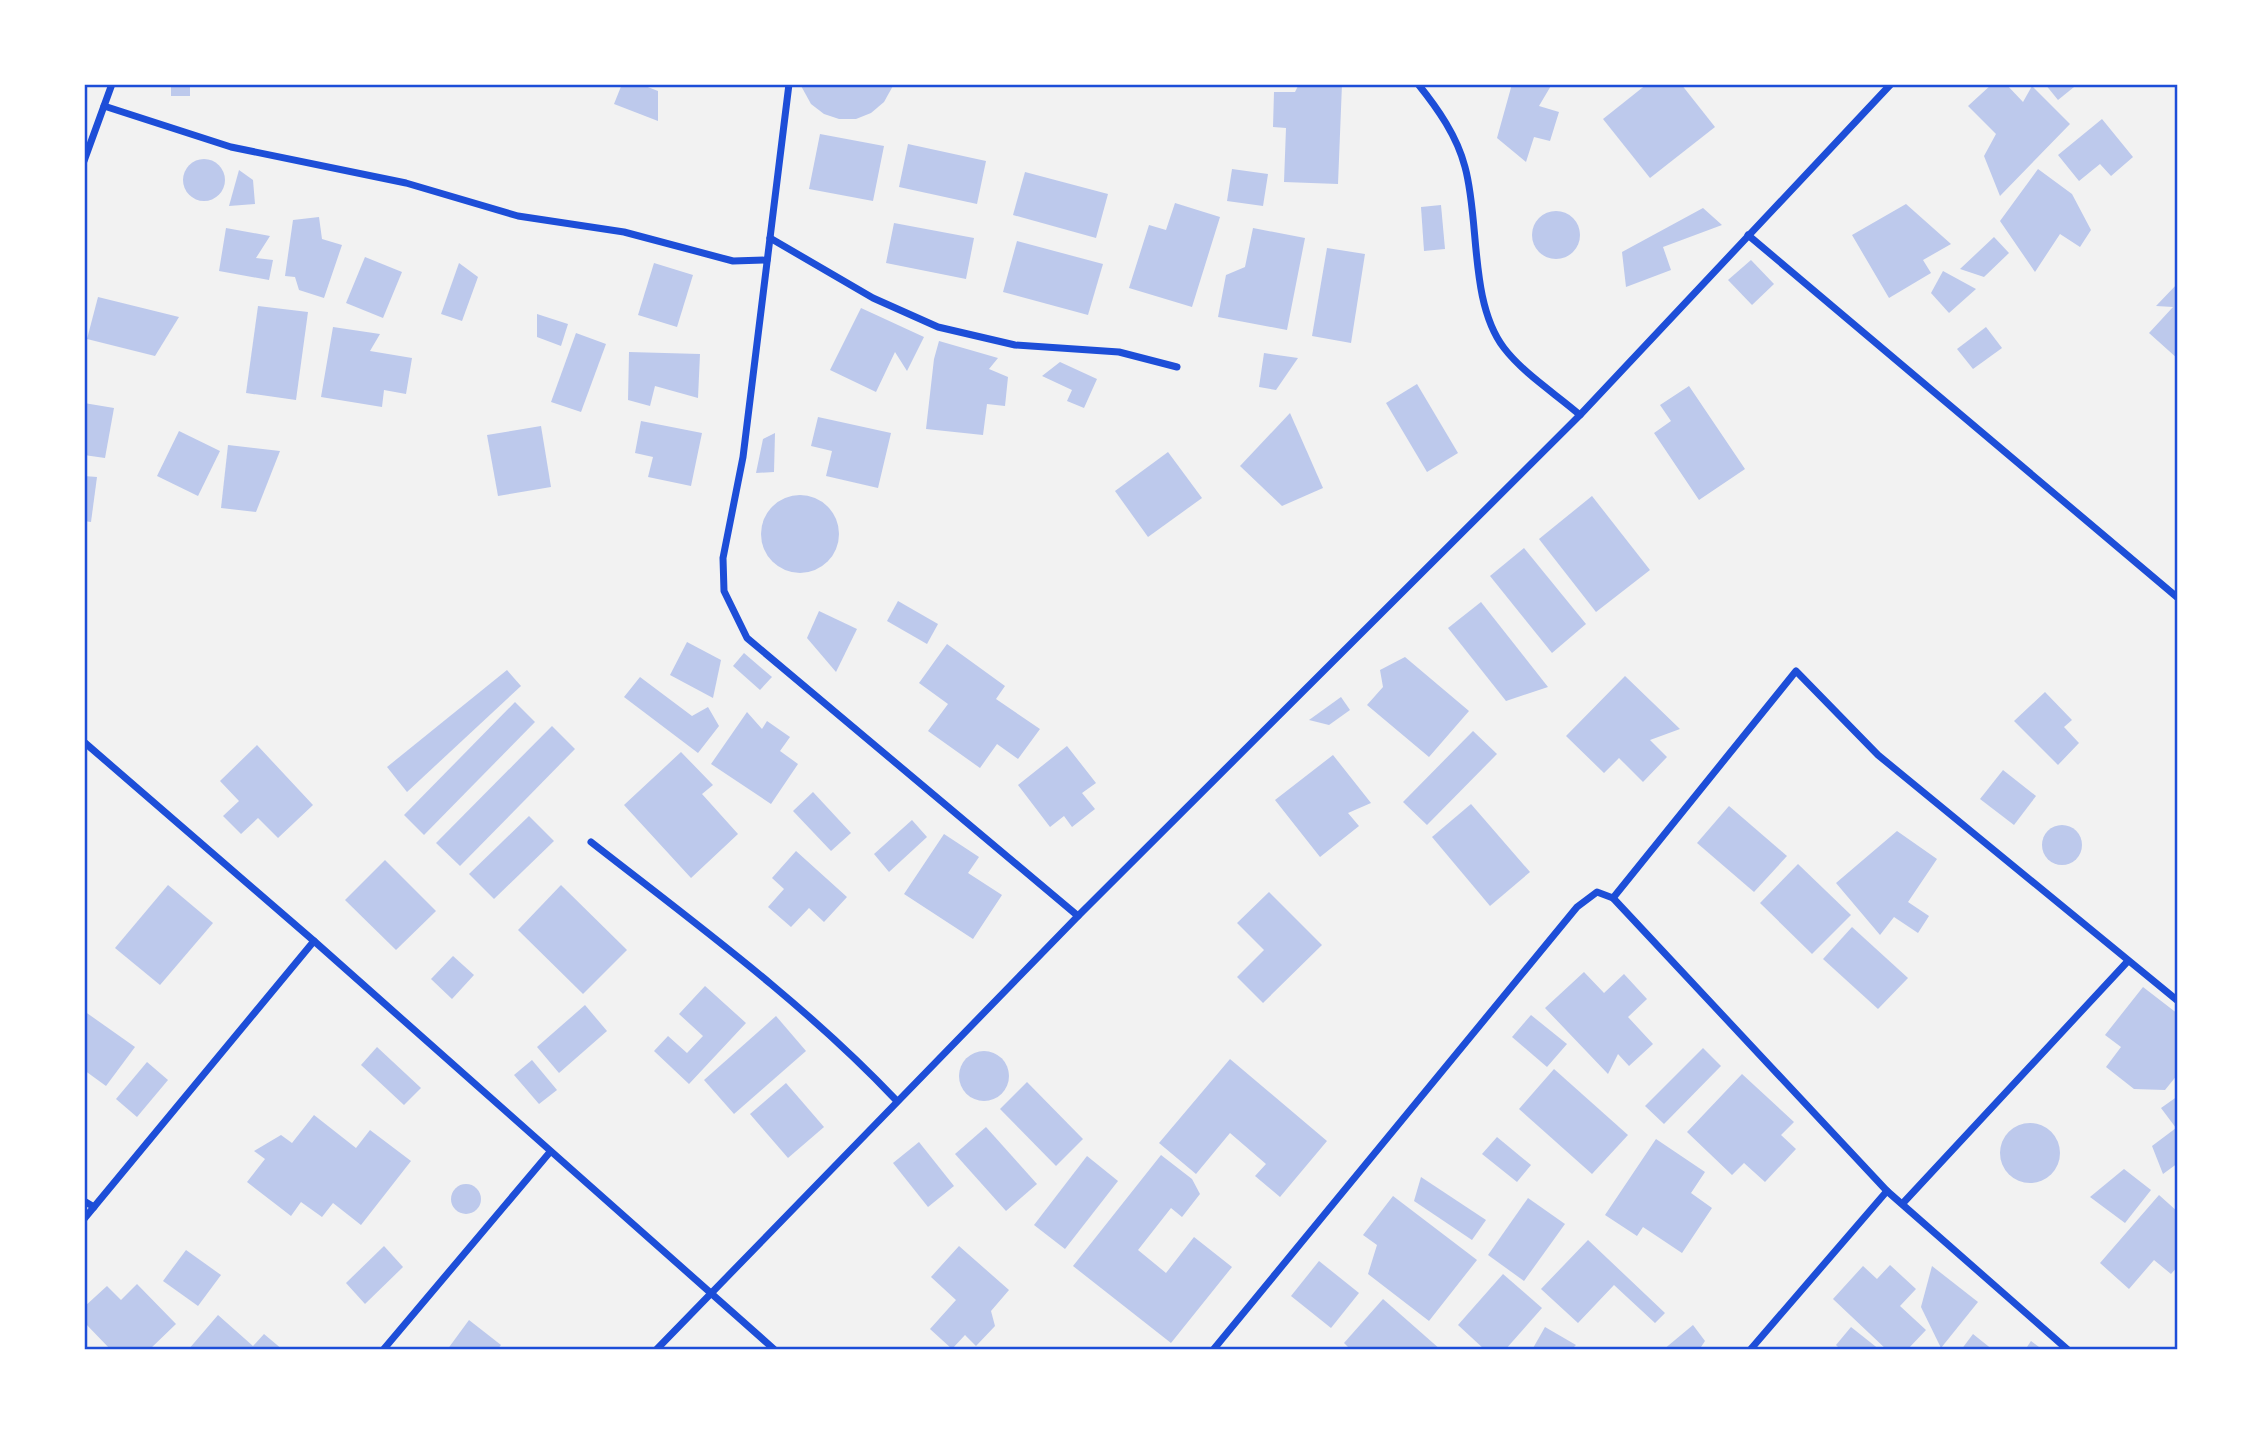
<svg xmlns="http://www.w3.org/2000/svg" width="2262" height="1434" viewBox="0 0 2262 1434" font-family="Helvetica,sans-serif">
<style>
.building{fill:#bdc9ec}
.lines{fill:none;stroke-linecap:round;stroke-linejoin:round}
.minor{stroke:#1d4ed8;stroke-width:7}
.neatline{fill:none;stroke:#1d4ed8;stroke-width:2.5}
</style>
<rect width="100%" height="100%" fill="#f2f2f2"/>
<g class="building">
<rect x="171" y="84" width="19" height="12"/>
<path d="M622 84H640L658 91V121L614 104Z"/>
<path d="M800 84H894L884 102 871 113 856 119H839L824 114 811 104Z"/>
<path d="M1299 84H1342L1338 184 1284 182 1286 128 1273 127 1274 92H1295Z"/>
<path d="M1512 84H1552L1539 106 1559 112 1550 141 1534 137 1526 162 1497 138Z"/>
<path d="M1647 84H1681L1715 127 1650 178 1603 119Z"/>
<path d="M1992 84H2006L2023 102 2032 86 2070 124 2000 196 1984 156 1996 134 1968 106Z"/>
<path d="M2045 84H2072L2074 87 2058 100Z"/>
<path d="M2102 119 2133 157 2111 176 2100 164 2079 181 2058 155Z"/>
<path d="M820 134 884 146 873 201 809 189Z"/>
<path d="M908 144 986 161 977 204 899 187Z"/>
<circle cx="204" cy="180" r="21"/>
<path d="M1232 169 1268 174 1263 206 1227 201Z"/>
<path d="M2038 169 2072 194 2091 230 2080 247 2060 234 2035 272 2000 221Z"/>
<path d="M239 170 253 180 255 204 229 206Z"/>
<path d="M1025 172 1108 194 1096 238 1013 215Z"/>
<path d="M1175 203 1220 217 1192 307 1129 288 1149 225 1166 230Z"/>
<path d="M1906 204 1951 244 1923 260 1931 273 1889 298 1852 235Z"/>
<path d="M1441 205 1445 249 1424 251 1421 207Z"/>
<path d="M1703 208 1722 225 1663 247 1671 270 1626 287 1622 252Z"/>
<circle cx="1556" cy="235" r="24"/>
<path d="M319 217 322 239 342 245 324 298 299 290 295 277 285 276 293 220Z"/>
<path d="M894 223 974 238 966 279 886 263Z"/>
<path d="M226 228 270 236 256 258 273 260 269 280 219 271Z"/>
<path d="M1253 228 1305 238 1287 330 1218 317 1226 275 1245 267Z"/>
<path d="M1994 237 2009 253 1984 277 1960 269Z"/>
<path d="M1017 241 1103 264 1088 315 1003 292Z"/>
<path d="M1327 248 1365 254 1351 343 1312 336Z"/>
<path d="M365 257 402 272 383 318 346 303Z"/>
<path d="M1751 260 1774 284 1752 305 1728 280Z"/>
<path d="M459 263 478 277 462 321 441 314Z"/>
<path d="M654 263 693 275 677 327 638 315Z"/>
<path d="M1943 271 1976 289 1949 313 1931 293Z"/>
<path d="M2178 283V359L2149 333 2173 307 2156 306Z"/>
<path d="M98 297 179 317 155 356 87 339Z"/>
<path d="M258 306 308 312 296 400 246 393Z"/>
<path d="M861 308 924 337 907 371 895 352 876 392 830 370Z"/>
<path d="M537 314 568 324 561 346 537 337Z"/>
<path d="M333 327 380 334 370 351 412 358 406 394 384 390 382 407 321 397Z"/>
<path d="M1986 327 2002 348 1973 369 1957 349Z"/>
<path d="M576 333 606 344 581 412 551 402Z"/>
<path d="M939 341 998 358 989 369 1008 377 1005 406 987 404 983 435 926 429 934 359Z"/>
<path d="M629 352 700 354 698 398 655 386 650 406 628 400Z"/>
<path d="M1264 353 1298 358 1276 390 1259 387Z"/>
<path d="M1060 362 1097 379 1084 408 1067 401 1072 390 1042 376Z"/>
<path d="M1417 384 1458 453 1427 472 1386 403Z"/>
<path d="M1689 386 1745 469 1699 500 1654 433 1671 421 1660 405Z"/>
<path d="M84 403 114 408 105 458 84 455Z"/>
<path d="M1290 413 1323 488 1282 506 1240 466Z"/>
<path d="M818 417 891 433 878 488 826 476 832 451 811 446Z"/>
<path d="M641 421 702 433 691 486 648 477 653 457 635 453Z"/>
<path d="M541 426 551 487 498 496 487 435Z"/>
<path d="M179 431 220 451 198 496 157 476Z"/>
<path d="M775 433 774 472 756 473 763 439Z"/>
<path d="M228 445 280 451 256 512 221 508Z"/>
<path d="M1168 452 1202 498 1148 537 1115 491Z"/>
<path d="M84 476 97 477 91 522 84 521Z"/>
<circle cx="800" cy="534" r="39"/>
<path d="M1592 496 1650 570 1596 612 1539 539Z"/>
<path d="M1524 548 1586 624 1552 653 1490 576Z"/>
<path d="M898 601 938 624 927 644 887 621Z"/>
<path d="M1481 602 1548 687 1506 701 1448 628Z"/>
<path d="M819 611 857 629 836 672 807 638Z"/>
<path d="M687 642 721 660 713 698 670 675Z"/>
<path d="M947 644 1005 686 996 699 1040 729 1018 759 997 744 980 768 928 731 948 704 919 683Z"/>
<path d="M744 653 772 677 760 690 733 666Z"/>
<path d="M1405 657 1469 711 1429 757 1367 705 1383 687 1380 670Z"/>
<path d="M507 670 521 686 407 792 387 767Z"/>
<path d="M1625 676 1680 729 1650 740 1667 757 1643 782 1619 758 1604 773 1566 736Z"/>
<path d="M640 677 692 716 708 707 719 726 698 753 624 697Z"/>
<path d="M2045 692 2072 720 2064 727 2079 743 2058 765 2014 721Z"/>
<path d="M1341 697 1350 710 1329 725 1309 720Z"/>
<path d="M515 702 535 722 424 835 404 815Z"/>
<path d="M747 712 762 729 767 721 790 737 780 751 798 764 771 804 711 764Z"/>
<path d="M552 726 575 749 460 866 436 843Z"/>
<path d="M1473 731 1497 754 1427 825 1403 802Z"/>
<path d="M257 745 313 805 278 838 258 818 241 834 223 816 239 801 220 781Z"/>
<path d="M1067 746 1096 783 1082 793 1095 809 1072 827 1064 816 1050 827 1018 785Z"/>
<path d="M681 752 713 785 702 794 738 834 691 878 624 805Z"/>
<path d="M1333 755 1371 803 1348 813 1359 826 1320 857 1275 800Z"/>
<path d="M2003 770 2036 796 2014 825 1980 799Z"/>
<path d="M813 792 851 833 831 851 793 811Z"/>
<path d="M1471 804 1530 872 1490 906 1432 837Z"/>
<path d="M1729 806 1787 856 1754 892 1697 843Z"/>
<path d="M529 816 554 841 494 899 469 874Z"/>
<path d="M912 820 927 837 889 872 874 854Z"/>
<circle cx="2062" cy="845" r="20"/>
<path d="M1897 831 1937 859 1908 902 1929 916 1918 933 1894 917 1880 935 1836 883Z"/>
<path d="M944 834 979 857 968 873 1002 895 973 939 904 894Z"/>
<path d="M796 851 847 897 824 922 809 908 791 927 768 907 784 889 772 878Z"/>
<path d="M385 860 436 911 396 950 345 900Z"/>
<path d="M1798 864 1851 915 1812 954 1760 903Z"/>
<path d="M168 885 213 923 160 985 115 948Z"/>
<path d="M561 885 627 950 583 994 518 930Z"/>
<path d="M1269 892 1322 945 1263 1003 1237 977 1264 950 1237 923Z"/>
<path d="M1852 927 1908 978 1878 1009 1823 959Z"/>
<path d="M453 956 474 975 452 999 431 979Z"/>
<path d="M1584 972 1604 993 1624 974 1647 999 1628 1017 1653 1044 1629 1066 1618 1054 1608 1074 1545 1008Z"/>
<path d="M705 986 746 1023 689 1084 654 1051 668 1036 687 1053 703 1036 679 1014Z"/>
<path d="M2143 987 2178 1014V1074L2165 1090 2134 1089 2106 1067 2121 1047 2105 1035Z"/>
<path d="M585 1005 607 1031 559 1073 537 1047Z"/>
<path d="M84 1011 135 1047 106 1086 84 1070Z"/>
<path d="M1531 1015 1567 1044 1547 1067 1512 1037Z"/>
<path d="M776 1016 806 1051 734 1114 704 1080Z"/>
<path d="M377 1047 421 1088 404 1105 361 1065Z"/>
<path d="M1703 1048 1721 1066 1664 1124 1645 1106Z"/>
<circle cx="984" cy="1076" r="25"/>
<path d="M1230 1059 1327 1141 1280 1197 1255 1176 1266 1164 1230 1133 1196 1174 1159 1143Z"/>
<path d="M532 1060 557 1090 539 1104 514 1075Z"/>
<path d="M147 1062 168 1080 137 1117 116 1099Z"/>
<path d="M1554 1069 1628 1135 1592 1174 1519 1109Z"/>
<path d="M1742 1074 1794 1122 1781 1135 1796 1149 1765 1182 1744 1163 1732 1175 1687 1132Z"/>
<path d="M1027 1082 1083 1139 1056 1166 1000 1109Z"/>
<path d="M786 1083 824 1127 788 1158 750 1114Z"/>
<path d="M2178 1096V1163L2163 1174 2152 1146 2176 1128 2161 1108Z"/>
<path d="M314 1115 356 1148 370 1130 411 1161 361 1225 333 1203 322 1217 301 1202 291 1216 247 1182 265 1159 254 1151 281 1135 292 1143Z"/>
<circle cx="2030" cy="1153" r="30"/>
<path d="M986 1127 1037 1184 1006 1211 955 1154Z"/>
<path d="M1497 1137 1531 1165 1517 1182 1482 1154Z"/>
<path d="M1656 1139 1705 1172 1691 1193 1712 1208 1682 1253 1643 1227 1637 1236 1605 1215Z"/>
<path d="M919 1142 954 1186 928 1207 893 1163Z"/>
<path d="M1161 1155 1192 1179 1200 1194 1182 1217 1171 1208 1138 1250 1166 1273 1194 1237 1232 1267 1171 1343 1073 1266Z"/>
<path d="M1087 1156 1118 1181 1065 1249 1034 1225Z"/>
<path d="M2124 1169 2151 1190 2125 1223 2090 1197Z"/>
<path d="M1421 1177 1486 1220 1472 1240 1414 1201Z"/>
<circle cx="466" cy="1199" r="15"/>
<path d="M2159 1195 2178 1212V1266L2171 1274 2154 1260 2129 1289 2100 1263Z"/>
<path d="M1393 1196 1477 1260 1429 1321 1368 1274 1377 1245 1363 1235Z"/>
<path d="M1528 1198 1565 1224 1524 1281 1488 1255Z"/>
<path d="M1588 1240 1665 1313 1655 1323 1614 1285 1578 1323 1541 1289Z"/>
<path d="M384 1246 403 1267 365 1304 346 1283Z"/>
<path d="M959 1246 1009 1290 991 1311 995 1326 976 1346 965 1335 952 1349 930 1329 956 1300 931 1277Z"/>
<path d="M186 1250 221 1275 198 1306 163 1281Z"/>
<path d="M1319 1261 1359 1293 1331 1328 1291 1296Z"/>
<path d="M1890 1265 1916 1289 1900 1306 1926 1330 1907 1350H1887L1833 1299 1863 1266 1877 1279Z"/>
<path d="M1932 1266 1978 1302 1941 1348 1921 1307Z"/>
<path d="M1503 1274 1542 1308 1505 1350H1485L1458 1325Z"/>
<path d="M137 1284 176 1324 149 1350H111L84 1322V1307L107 1286 121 1300Z"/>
<path d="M1383 1299 1441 1350H1351L1344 1343Z"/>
<path d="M218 1315 253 1346 264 1334 283 1350H188Z"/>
<path d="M469 1320 501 1345 497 1350H447Z"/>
<path d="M1693 1325 1705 1341 1699 1350H1663Z"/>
<path d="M1545 1327 1576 1345 1571 1350H1532Z"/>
<path d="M1851 1327 1880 1350H1841L1836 1345Z"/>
<path d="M1973 1334 1993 1350H1961Z"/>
<path d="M2031 1341 2043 1350H2025Z"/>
</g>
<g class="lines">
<g class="minor">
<path d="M789 84 743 457 723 558 724 591 747 638 1078 916"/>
<path d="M1418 84C1438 109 1457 136 1465 167 1480 221 1469 302 1504 348 1524 374 1556 394 1580 415"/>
<path d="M104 106 231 147 406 183 518 216 624 232 733 261 767 260"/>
<path d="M84 161 112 84"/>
<path d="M1748 235 2178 598"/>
<path d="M770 238 873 298 938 327 1015 345 1119 352 1177 367"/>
<path d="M84 742 314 941 775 1350"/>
<path d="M591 842C696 924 804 1003 896 1100"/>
<path d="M1613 898 1796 671 1878 755 2178 1001"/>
<path d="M84 1201 94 1207"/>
<path d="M1904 1202 2128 961"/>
<path d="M84 1219 314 941"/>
<path d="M383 1350 550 1152"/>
<path d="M656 1350 1078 916 1580 415 1891 84"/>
<path d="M1213 1350 1577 907 1597 892 1613 898 1887 1191 2068 1350"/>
<path d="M1750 1350 1887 1191"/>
</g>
</g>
<rect width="2262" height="1434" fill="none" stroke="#ffffff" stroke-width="172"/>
<rect x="86" y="86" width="2090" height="1262" class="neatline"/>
</svg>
